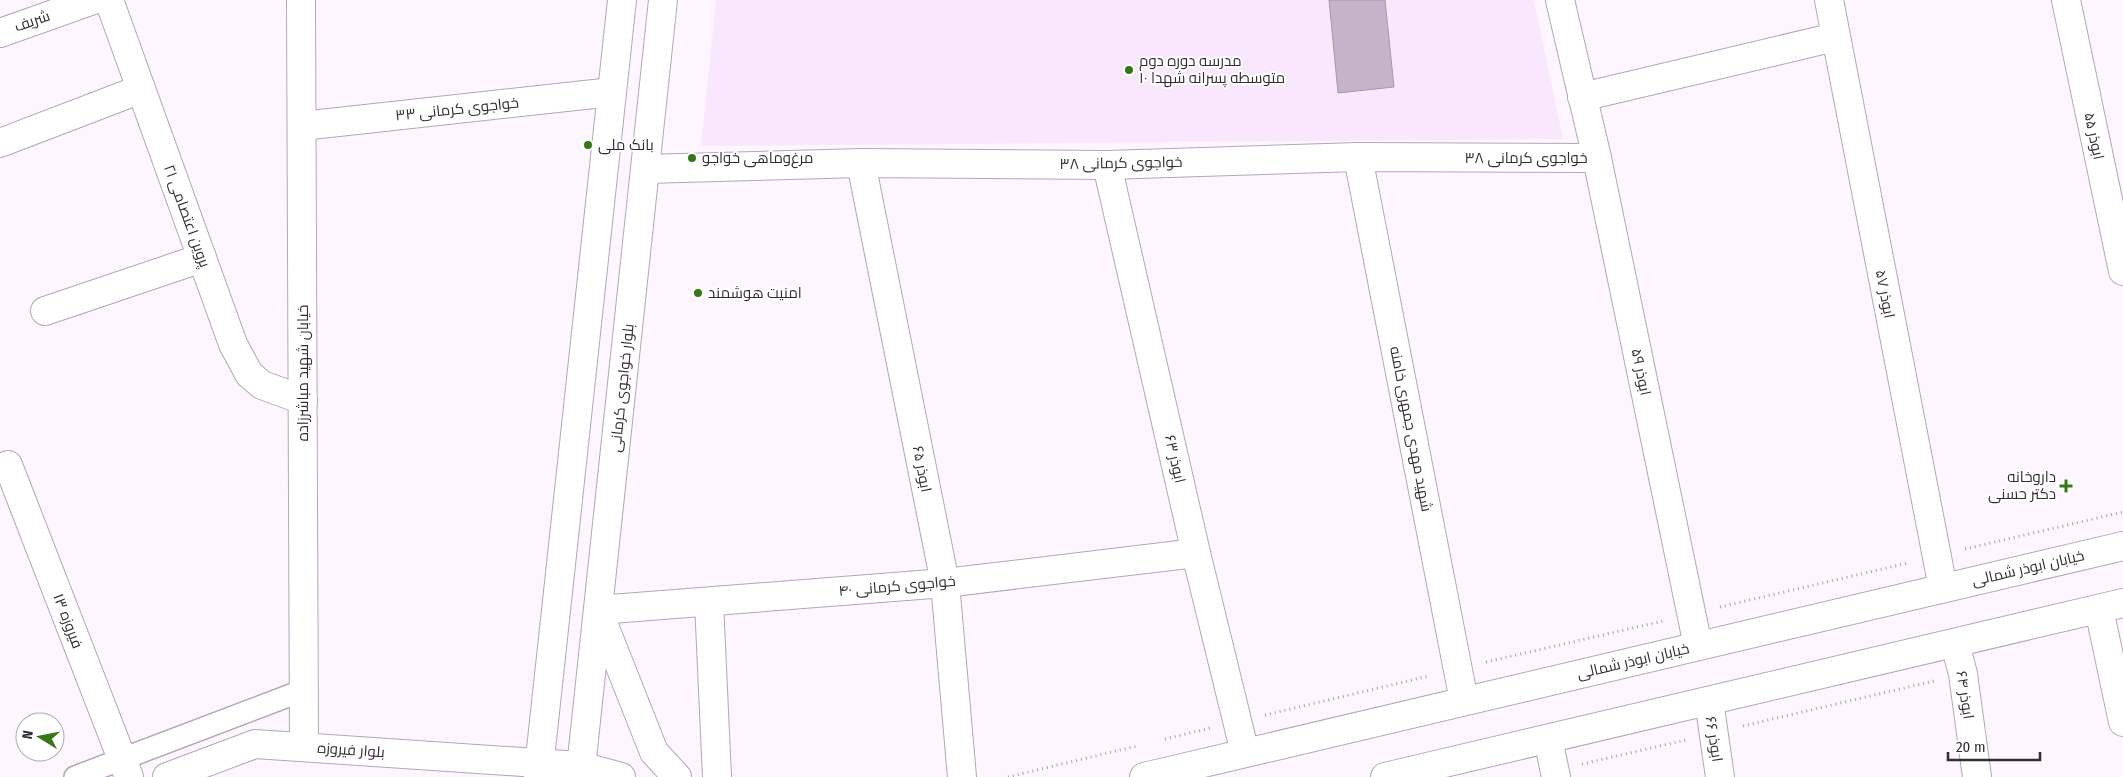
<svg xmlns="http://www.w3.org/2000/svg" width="2123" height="777" viewBox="0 0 2123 777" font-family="'Fira Sans Condensed',Cairo,sans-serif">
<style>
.built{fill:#f9e7fe}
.building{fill:#c4b3c9;stroke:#a797ac}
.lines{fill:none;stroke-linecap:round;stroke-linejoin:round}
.pedestrian-casing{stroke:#b5a5ba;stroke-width:24}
.minor-casing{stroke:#b5a5ba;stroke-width:30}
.tertiary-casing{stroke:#b5a5ba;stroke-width:30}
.secondary-casing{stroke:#b5a5ba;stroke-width:30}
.path{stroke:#aaa3ac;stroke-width:3;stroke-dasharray:1 4;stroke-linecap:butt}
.pedestrian{stroke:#fff;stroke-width:21}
.minor{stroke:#fff;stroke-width:28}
.tertiary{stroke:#fff;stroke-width:28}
.secondary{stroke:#fff;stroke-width:28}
.poi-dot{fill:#357716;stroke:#fff;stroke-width:2}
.labels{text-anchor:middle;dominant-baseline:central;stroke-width:4;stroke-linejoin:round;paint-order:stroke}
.street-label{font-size:15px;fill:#332c35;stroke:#fff}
.poi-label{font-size:15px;fill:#332c35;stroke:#fff;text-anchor:start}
</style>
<rect width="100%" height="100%" fill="#fdf6ff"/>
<path class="built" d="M716 0H1534L1563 139 701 146Z"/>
<path class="building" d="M1329 0H1385L1394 87 1338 93Z"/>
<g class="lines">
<defs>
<path id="pedestrian" d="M75 777 304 690"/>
<g id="minor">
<path d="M109 0 233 344 249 374 262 385 303 400"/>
<path d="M1560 0 1597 158 1698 646"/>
<path d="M1829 0 1943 588"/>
<path d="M2066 0 2123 271"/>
<path d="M0 33 93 0"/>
<path d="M1582 97 1835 37"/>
<path d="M302 126 612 92"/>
<path d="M0 143 141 89"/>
<path d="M1358 157 1464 701"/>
<path d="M861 163 945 583 962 777"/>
<path d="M1107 165 1196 553 1245 753"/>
<path d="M645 169 861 163 1107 165 1358 157 1597 158"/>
<path d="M45 311 202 258"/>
<path d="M8 465 129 777"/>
<path d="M709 602 717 777"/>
<path d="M598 610 945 583 1196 553"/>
<path d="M1955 643 1963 674 1977 777"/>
<path d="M1709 701 1720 777"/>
<path d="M1548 739 1556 777"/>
</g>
<g id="tertiary">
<path d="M301 0 304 747"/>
<path d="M2099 609 2123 722"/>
</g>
<g id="secondary">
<path d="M599 613 654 752 677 777"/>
<path d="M167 777 255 744 581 766 621 777"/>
<path d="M538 777 622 0"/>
<path d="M580 777 663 0"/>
<path d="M1144 777 2123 546"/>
<path d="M1385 777 2123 603"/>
</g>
</defs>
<use href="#pedestrian" class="pedestrian-casing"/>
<use href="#minor" class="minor-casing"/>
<use href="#tertiary" class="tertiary-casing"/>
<use href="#secondary" class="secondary-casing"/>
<g class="path">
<path d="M1965 549 2123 512"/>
<path d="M1720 607 1908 563"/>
<path d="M1486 662 1663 621"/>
<path d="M1265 715 1429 676"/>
<path d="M1743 726 1934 681"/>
<path d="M1165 739 1210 728"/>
<path d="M1582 764 1686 740"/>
<path d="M1008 777 1137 746"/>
</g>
<use href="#pedestrian" class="pedestrian"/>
<use href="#minor" class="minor"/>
<use href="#tertiary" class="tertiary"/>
<use href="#secondary" class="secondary"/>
</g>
<g class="poi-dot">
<circle cx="1129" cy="70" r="5"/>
<circle cx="588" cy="145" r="5"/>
<circle cx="692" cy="158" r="5"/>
<circle cx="698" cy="293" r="5"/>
<path d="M2063.5 478.5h5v5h5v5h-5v5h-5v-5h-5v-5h5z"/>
</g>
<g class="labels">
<g class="street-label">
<text transform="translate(32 21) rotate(-19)">شریف</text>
<text transform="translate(457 109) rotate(-6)">خواجوی کرمانی ۳۳</text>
<text transform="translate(2094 136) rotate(78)">ابوذر ۵۵</text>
<text x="1526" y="158">خواجوی کرمانی ۳۸</text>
<text transform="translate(1121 163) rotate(-1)">خواجوی کرمانی ۳۸</text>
<text transform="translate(187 216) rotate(70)">پروین اعتصامی ۲۱</text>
<text transform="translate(1885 294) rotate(79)">ابوذر ۵۷</text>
<text transform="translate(1641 372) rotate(78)">ابوذر ۵۹</text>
<text transform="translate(303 373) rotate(-90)">خیابان شهید مباشرزاده</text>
<text transform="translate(622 388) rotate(-84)">بلوار خواجوی کرمانی</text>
<text transform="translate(1411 429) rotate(79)">شهید مهدی جمهری خامنه</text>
<text transform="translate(1175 459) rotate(77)">ابوذر ۶۳</text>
<text transform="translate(922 469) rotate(79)">ابوذر ۶۵</text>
<text transform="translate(2028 568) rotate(-13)">خیابان ابوذر شمالی</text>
<text transform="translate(897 586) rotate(-5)">خواجوی کرمانی ۴۰</text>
<text transform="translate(68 621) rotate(69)">فیروزه ۱۳</text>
<text transform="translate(1633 661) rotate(-13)">خیابان ابوذر شمالی</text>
<text transform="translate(1965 695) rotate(81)">ابوذر ۶۴</text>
<text transform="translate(1714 739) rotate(81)">ابوذر ۶۶</text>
<text transform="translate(351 750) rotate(4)">بلوار فیروزه</text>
</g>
<g class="poi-label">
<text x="1139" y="61">مدرسه دوره دوم<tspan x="1139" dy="17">متوسطه پسرانه شهدا ۱۰</tspan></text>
<text x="598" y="145">بانک ملی</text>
<text x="702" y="158">مرغ‌وماهی‌ خواجو</text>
<text x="708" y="293">امنیت هوشمند</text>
<text x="2056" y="477" text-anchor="end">داروخانه<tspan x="2056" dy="17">دکتر حسنی</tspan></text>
</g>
</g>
<g transform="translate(40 737) rotate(280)"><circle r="24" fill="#ffffff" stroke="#adabae"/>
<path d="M0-4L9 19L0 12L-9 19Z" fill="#357716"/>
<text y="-8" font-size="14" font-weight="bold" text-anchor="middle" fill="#332c35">N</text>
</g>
<path d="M1948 752v8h92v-8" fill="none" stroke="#332c35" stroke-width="2.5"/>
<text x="1956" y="752" font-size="15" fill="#332c35" stroke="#ffffff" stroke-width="4" paint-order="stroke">20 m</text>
</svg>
